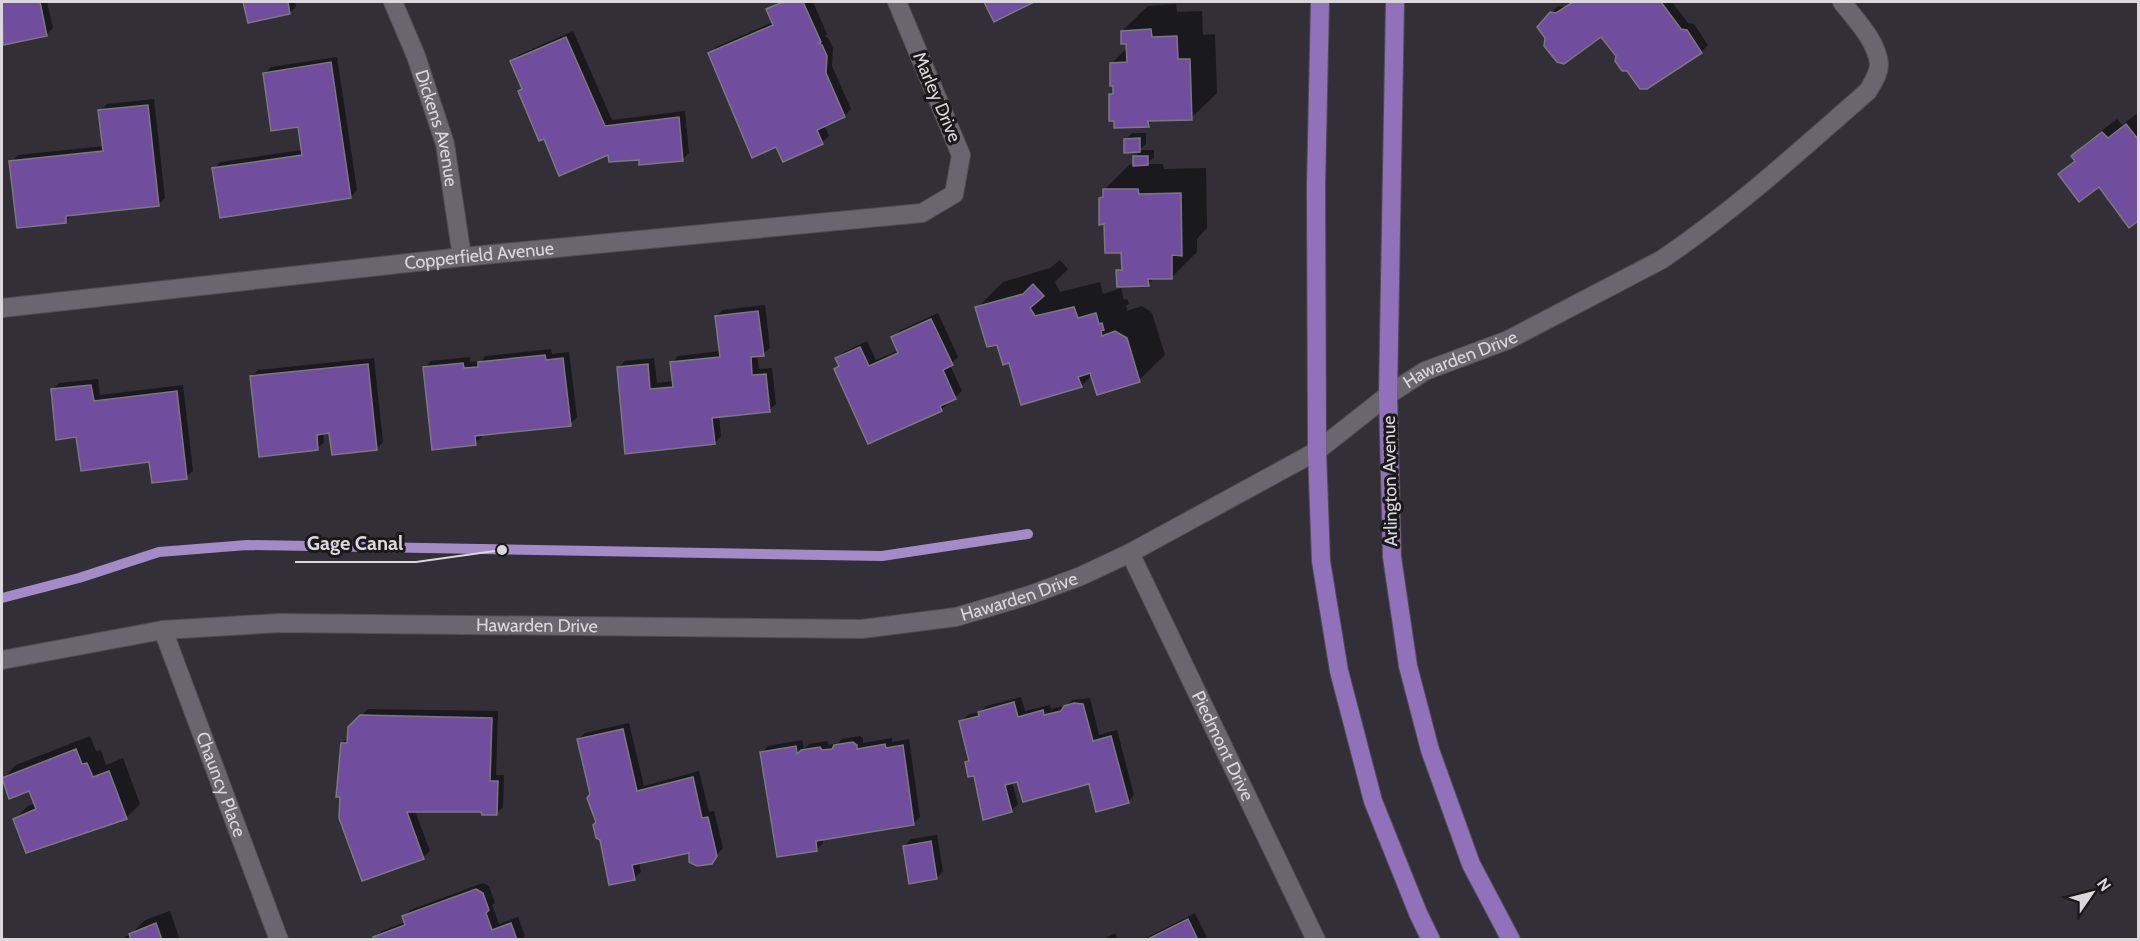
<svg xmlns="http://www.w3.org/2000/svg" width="2140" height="941" viewBox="0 0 2140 941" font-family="Cabin,sans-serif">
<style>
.shadow{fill:#0007}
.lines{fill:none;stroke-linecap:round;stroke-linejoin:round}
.stream{stroke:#a48ac6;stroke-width:10}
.building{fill:#714d9e;stroke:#7c7881;stroke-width:1.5}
.minor-casing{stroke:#504d53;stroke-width:20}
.major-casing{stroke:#504d53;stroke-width:20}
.minor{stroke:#69666f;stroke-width:18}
.major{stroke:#9271bb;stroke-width:18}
.labels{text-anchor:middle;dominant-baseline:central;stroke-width:6;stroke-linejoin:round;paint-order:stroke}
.street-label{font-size:18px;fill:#dad8dd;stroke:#19181b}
.leader{fill:none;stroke:#dad8dd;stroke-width:2}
.callout-dot{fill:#dad8dd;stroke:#19181b;stroke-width:2}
.callout-label{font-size:20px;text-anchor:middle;font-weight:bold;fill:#dad8dd;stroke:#19181b;stroke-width:6;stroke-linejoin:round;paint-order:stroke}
</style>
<rect width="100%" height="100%" fill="#322f37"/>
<g class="shadow">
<path d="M2 2H47L53 28 46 35 4 43 2 29Z"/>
<path d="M245 2H295L296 6 290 13 249 21Z"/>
<path d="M778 2H813L827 34 825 36 829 39 833 48 832 66 851 109 844 116 824 125 829 136 822 142 776 145 710 54 716 47 773 22 768 10Z"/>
<path d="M985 2H1030L994 20Z"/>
<path d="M1572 2H1672L1688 23 1694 24 1708 45 1701 52 1646 88 1602 35 1551 13 1558 6 1564 7Z"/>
<path d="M1176 4 1177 12 1202 11 1203 35 1215 34 1217 93 1191 118 1154 119 1148 125 1110 95 1114 90 1111 64 1128 47 1122 31 1148 6Z"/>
<path d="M573 31 612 120 685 111 689 153 683 159 640 158 609 153 523 88 512 62 519 55Z"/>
<path d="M337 57 357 190 351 197 214 169 220 162 302 150 299 125 265 73 271 67Z"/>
<path d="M154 99 165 198 158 205 73 214 66 221 11 162 18 155 104 146 100 111 107 104Z"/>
<path d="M2138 113V219L2129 226 2099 185 2060 174 2075 159 2073 156 2087 142 2117 119 2122 125Z"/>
<path d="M1132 133H1146V144L1139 150H1154V157L1147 164H1163L1164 169 1206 168 1207 228 1197 239V252L1172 277H1155L1148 285 1118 271 1123 266 1122 251 1105 223 1101 198 1104 195V190L1130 164H1135L1134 157 1141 150 1126 151 1125 140Z"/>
<path d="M1060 260 1068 269 1055 282 1060 292 1100 282 1103 294 1121 288 1124 300 1127 299 1129 304 1126 306 1127 311 1142 306 1152 313 1165 355 1139 380 1092 375 1081 386 1010 361 998 343 977 308 1003 282 1050 268Z"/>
<path d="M765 305 770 348 763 354 757 355 759 369 772 368 776 404 769 410 719 415 721 436 715 443 618 368 625 361 654 358 657 383 674 381 672 363 678 356 721 351 716 316 723 310Z"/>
<path d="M938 313 958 357 950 365 962 391 955 397 947 401 948 403 941 410 836 369 840 365 837 358 844 352 867 341 876 360 899 350 893 338 899 331Z"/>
<path d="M551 349 552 354 569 352 577 417 570 424 482 433V437L475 443 425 368 431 361 470 357V362L481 361 486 356Z"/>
<path d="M374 358 383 442 376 449 330 432 323 433 324 442 317 449 252 377 258 370Z"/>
<path d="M98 379 100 395 183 385 193 471 186 477 151 461 78 435 52 390 59 383Z"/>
<path d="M1021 697 1025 711 1050 705 1051 709 1067 705 1072 700 1090 698 1099 735 1117 730 1134 795 1128 802 1090 782 1018 780 1012 782 1018 804 1011 811 975 774 967 763 970 759 961 721 968 715 980 712 986 706Z"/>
<path d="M368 709 498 711 496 775H504L503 807 496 814 483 810 415 811 430 851 423 857 342 743 349 737V728Z"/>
<path d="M629 723 644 786 699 771 709 812 714 811 723 848 711 862 691 852 639 862 641 872 634 878 598 822 578 740 585 733Z"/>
<path d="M90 736 96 751 101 750 106 765 123 758 140 804 126 818 15 819 28 806 35 803 30 789 3 779 16 765Z"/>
<path d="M860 736 863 738V743L892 738V742L909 739 920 817 914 823 823 838V843L817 849 762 753 768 746 802 740 804 749 809 744 827 741 829 745 838 743 842 739Z"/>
<path d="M937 835 943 871 937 878 904 846 911 839Z"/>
<path d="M483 883 489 886 495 903 492 905 499 924 518 917 525 936 521 940H376L375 938 382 931 406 922 404 917 410 910Z"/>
<path d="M170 911 180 940H119L131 934 145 920Z"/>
<path d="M1195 913 1208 940H1142Z"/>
<path d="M1115 933 1118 940H1102Z"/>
</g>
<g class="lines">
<path class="stream" d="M2 598 79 578 159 552 247 545 882 556 1028 534"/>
</g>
<g class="building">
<path d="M2 2H40L47 36 3 45Z"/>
<path d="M243 2H288L290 14 248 23Z"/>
<path d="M783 2H803L821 42 819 43 822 45 827 56 826 73 845 117 817 130 823 144 783 162 776 147 752 158 708 53 773 25 766 9Z"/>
<path d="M984 2H1034L994 22Z"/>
<path d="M1573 2H1661L1681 29 1687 30 1702 53 1647 89H1640L1627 71H1622L1615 61 1616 56 1601 37 1564 64 1557 62 1544 46 1545 38 1537 27 1550 12 1556 13Z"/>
<path d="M1151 29 1152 37 1177 36 1178 59H1190L1192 120 1148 121 1149 127 1114 128V121H1109V94H1113V86H1110V63L1127 62 1126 44H1121V31Z"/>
<path d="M566 37 605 126 679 117 683 161 639 165V160L609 162 608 155 559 176 544 139 539 141 518 91 522 89 510 61Z"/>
<path d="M331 62 351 198 220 218 212 168 302 155 298 127 271 131 263 73Z"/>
<path d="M148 105 159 206 66 216V223L17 228 9 161 103 151 98 110Z"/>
<path d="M2126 124 2138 139V221L2129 228 2099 187 2079 202 2058 174 2075 161 2071 156 2102 132 2108 138Z"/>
<path d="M1140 138V152L1124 153V139Z"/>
<path d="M1133 156H1148V165L1133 166Z"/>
<path d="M1103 189H1138L1139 194 1181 193 1182 256 1172 255V279H1148L1149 286 1117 287 1116 270H1122L1121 253H1105L1104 224 1099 225V198L1103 197Z"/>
<path d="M1033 284 1044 296 1030 308 1035 316 1074 307 1078 318 1096 313 1099 324 1102 323 1104 330 1101 331 1102 336 1115 331 1127 338 1140 382 1097 395 1090 373 1078 377 1082 387 1021 405 1009 363 1003 365 997 345 987 347 975 307 1023 294Z"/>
<path d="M758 311 764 356 751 357 752 375 766 374 770 412 712 418 715 444 625 454 617 367 648 364 650 389 673 387 670 362 720 357 715 316Z"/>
<path d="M931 319 953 365 943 370 956 399 940 406 942 411 868 444 834 369 839 366 835 358 860 347 869 366 898 353 891 337Z"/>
<path d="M545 355 546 360 563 358 571 426 475 436 476 445 432 450 423 367 463 363 464 368 478 367V362Z"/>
<path d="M368 364 377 450 332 455 329 433 317 435 318 450 259 457 250 376Z"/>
<path d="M91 385 94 401 177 391 187 479 152 483 149 462 81 471 76 437 56 440 51 389Z"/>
<path d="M1014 702 1018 717 1043 710 1044 715 1061 711 1064 706 1074 703 1083 704 1093 741 1111 736 1129 803 1096 812 1089 784 1023 802 1017 782 1005 785 1012 812 983 820 974 776 968 777 965 762 969 761 959 721 979 716 978 712Z"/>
<path d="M360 715 492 718 490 781H498L497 815H482L481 812H407L424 859 362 881 339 818 340 797H336L341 743H347L348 727Z"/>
<path d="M623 729 637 791 693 777 702 818 708 817 717 856 712 864 697 866 689 862V853L632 865 635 880 609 885 600 840 596 838 593 825 596 822 587 798 590 794 577 739Z"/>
<path d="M853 742 857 745V749L885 744 886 748 903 745 914 825 816 841 817 851 777 857 760 752 796 746 797 754 801 750 820 747 822 750 832 749 834 745Z"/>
<path d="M76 749 82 764 87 763 93 777 109 771 127 819 26 853 13 819 36 809 29 791 9 799 2 778Z"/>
<path d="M931 841 937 879 909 884 903 846Z"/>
<path d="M476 889 483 893 489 910 486 913 492 930 511 923 517 940H374L373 937 405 925 402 916Z"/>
<path d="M1188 919 1198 940H1146Z"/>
<path d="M156 923 162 940H131L129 934Z"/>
</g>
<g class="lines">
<defs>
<g id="minor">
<path id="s1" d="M393 2 416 56 445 144 462 257"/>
<path id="s2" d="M2 308 462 257 922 213 954 194 961 155 897 2"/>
<path id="s3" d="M1130 553 1316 940"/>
<path id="s4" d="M163 630 279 940"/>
<path id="s5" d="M2 660 163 630 279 623 862 629 956 617 1030 595 1081 576 1130 553 1317 451 1388 395 1425 371 1508 340 1661 260C1735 210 1801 150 1868 91 1873 82 1879 74 1879 64 1877 41 1855 19 1842 2"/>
</g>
<g id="major">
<path d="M1320 2 1316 186 1317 451 1321 561 1339 671 1373 801 1418 913 1431 940"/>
<path d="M1395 2 1388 395 1392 557 1408 666 1430 750 1471 864 1511 940"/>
</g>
</defs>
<use href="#minor" class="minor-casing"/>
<use href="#major" class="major-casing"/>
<use href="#minor" class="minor"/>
<use href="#major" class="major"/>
</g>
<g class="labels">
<g class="street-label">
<text transform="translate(937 97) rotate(67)">Marley Drive</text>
<text stroke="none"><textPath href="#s1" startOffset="134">Dickens Avenue</textPath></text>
<text stroke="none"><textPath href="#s2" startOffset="480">Copperfield Avenue</textPath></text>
<text stroke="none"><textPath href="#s5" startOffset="1528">Hawarden Drive</textPath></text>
<text transform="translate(1390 481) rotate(-91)">Arlington Avenue</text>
<text stroke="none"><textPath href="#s5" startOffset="1024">Hawarden Drive</textPath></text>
<text stroke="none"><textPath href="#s5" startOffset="538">Hawarden Drive</textPath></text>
<text stroke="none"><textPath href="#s3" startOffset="214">Piedmont Drive</textPath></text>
<text stroke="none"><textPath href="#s4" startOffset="165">Chauncy Place</textPath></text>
</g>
</g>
<path class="leader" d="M502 550L416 562H295"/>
<circle class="callout-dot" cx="502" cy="550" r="6"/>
<g class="callout-label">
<text x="355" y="550">Gage Canal</text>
</g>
<rect width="2140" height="941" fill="none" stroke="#dad8dd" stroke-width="6"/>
<g transform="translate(2092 893) rotate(55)" stroke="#19181b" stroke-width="4.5" paint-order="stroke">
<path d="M0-4.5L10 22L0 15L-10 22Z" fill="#dad8dd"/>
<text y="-9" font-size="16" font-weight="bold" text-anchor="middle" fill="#dad8dd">N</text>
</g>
</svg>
